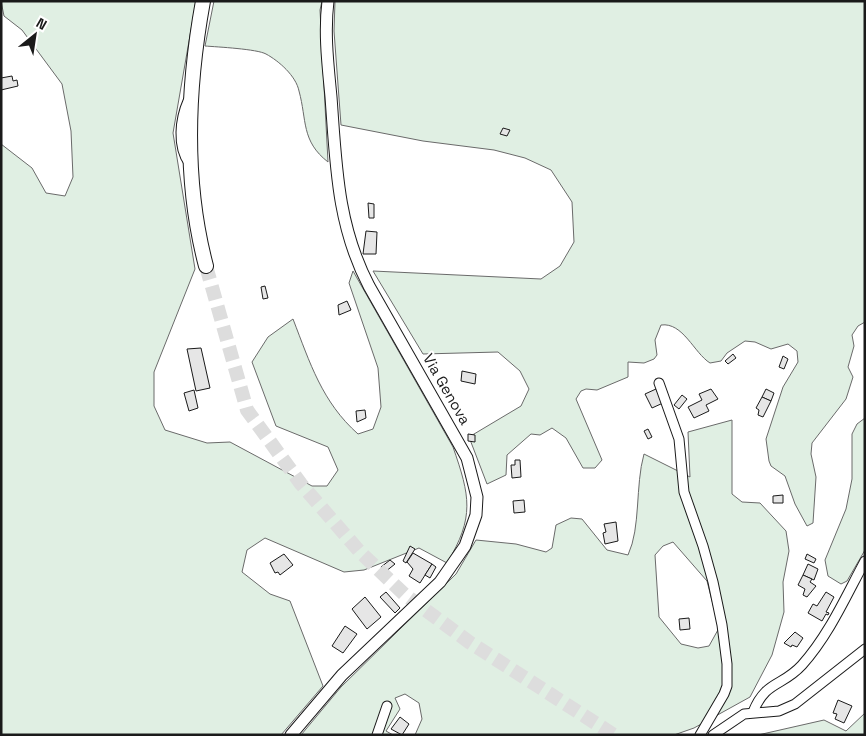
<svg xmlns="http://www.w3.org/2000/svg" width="866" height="736" viewBox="0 0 866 736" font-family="'Space Grotesk',sans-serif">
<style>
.green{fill:#e0efe3;stroke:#6a6a6a;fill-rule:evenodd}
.building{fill:#e6e6e6;stroke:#1a1a1a}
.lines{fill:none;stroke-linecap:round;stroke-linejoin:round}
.highway-tunnel{stroke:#ddd;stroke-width:14;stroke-dasharray:14 7;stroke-linecap:butt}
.minor-casing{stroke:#1a1a1a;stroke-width:11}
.major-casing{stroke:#1a1a1a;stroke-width:13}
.highway-casing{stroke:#1a1a1a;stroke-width:16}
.minor{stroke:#fff;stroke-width:9}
.major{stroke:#fff;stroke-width:11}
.highway{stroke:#fff;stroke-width:14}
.labels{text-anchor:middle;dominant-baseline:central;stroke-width:4;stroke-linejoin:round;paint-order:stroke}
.street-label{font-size:15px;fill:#1a1a1a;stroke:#fff}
</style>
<rect width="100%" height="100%" fill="#fff"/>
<g class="green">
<path d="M1 1H196L173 133 195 269 154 372V406L165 430 207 443 230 442 312 486H327L338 470 328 447 276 426 252 362 268 337 293 319C310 363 322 402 358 434L373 429 381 407 378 368 349 283 353 271 453 447C470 496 475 517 447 563L419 548 364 570 344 572 265 538 247 550 242 572 270 594 290 601 323 686 281 735H1V144L32 168 46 193 65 196 73 177 71 131 62 84 22 30 4 16Z"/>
<path d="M214 1H322L320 10 328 162C301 141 307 120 299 91 296 76 279 61 266 54 257 49 218 47 205 46Z"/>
<path d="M335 1H865V322L858 326 852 335 854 346 848 367 853 377 846 399 812 443 811 454 816 477 813 523 807 526 795 504 785 476 771 466 769 461 766 439 783 387 798 362 797 351 788 344 771 349 755 342 745 341 727 353 721 361 710 363C694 353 683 322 661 325L655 340 657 355 654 359 644 363 628 362V377L597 390 586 389 581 391 576 399 602 460 595 468H583L566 438 552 428 540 435 531 434 507 455 506 475 487 484 469 437 521 406 529 389 520 371 498 352 423 354 373 271 541 279 560 266 574 242 572 202 551 170 525 158 494 150 423 141 341 125 334 31Z"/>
<path d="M865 418V550L847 581 841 584 828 576 825 560 846 509 852 479V434L857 424Z"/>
<path d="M732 420V494L742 502 760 503 786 531 789 551 783 582 784 612 772 655 750 697 694 728 674 735H415L422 719 419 703 405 694 395 698 400 709 386 731 393 735H301L341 687 456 574 476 540 516 544 546 552 552 548 556 525 571 518 582 519 607 550 628 555C641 527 635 486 644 454L690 477 688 432ZM673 542 707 581 719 628 709 646 698 648 681 644 659 617 655 555 663 546Z"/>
<path d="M865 713V735H758L824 720 846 731Z"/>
</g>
<g class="building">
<path d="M12 76 13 81 17 80 18 86 1 90V78Z"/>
<path d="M503 128 510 130 507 136 500 134Z"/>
<path d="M368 203 374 204V218H369Z"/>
<path d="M366 231 377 232 376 254H363Z"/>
<path d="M265 286 268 298 263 299 261 287Z"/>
<path d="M347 301 351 310 339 315 338 305Z"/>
<path d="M201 348 210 388 196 391 187 349Z"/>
<path d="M733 354 736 358 728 364 725 361Z"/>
<path d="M783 356 788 359 784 369 779 367Z"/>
<path d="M462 371 476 374 475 384 461 381Z"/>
<path d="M656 389 663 403 652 408 645 394Z"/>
<path d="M711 389 718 399 706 405 709 411 694 418 688 407 702 400 699 394Z"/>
<path d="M766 389 774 393 771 401 762 397Z"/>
<path d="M194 390 198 408 189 411 184 393Z"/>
<path d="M682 395 687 399 679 409 674 405Z"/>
<path d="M762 397 771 401 763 417 758 415 759 410 756 408Z"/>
<path d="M365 410 366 418 357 422 356 411Z"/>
<path d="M648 429 652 437 648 439 644 431Z"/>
<path d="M468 434 475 435V442L468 441Z"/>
<path d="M515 460H520L521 477 512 478 511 465H515Z"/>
<path d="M783 495V503H773V496Z"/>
<path d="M524 500 525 512 514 513 513 501Z"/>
<path d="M616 522 618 541 605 544 603 533 606 532 604 524Z"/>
<path d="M410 546 415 549 406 563 403 561Z"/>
<path d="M413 553 432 564 420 583 409 576 413 569 407 562Z"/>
<path d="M284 554 293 565 280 575 278 572 275 573 270 563Z"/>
<path d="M807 554 816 559 814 563 805 559Z"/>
<path d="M390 560 395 564 385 572 381 567Z"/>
<path d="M432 564 436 567 430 578 425 575Z"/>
<path d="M808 564 818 569 814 580 803 575Z"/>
<path d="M803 575 812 579 810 582 816 586 807 597 803 595 805 589 798 585Z"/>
<path d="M386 592 400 608 395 613 380 597Z"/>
<path d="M826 592 834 597 826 612 829 613 828 615 826 614 822 621 808 613 813 604 817 606Z"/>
<path d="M365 597 381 617 367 629 352 609Z"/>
<path d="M689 618 690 629 680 630 679 619Z"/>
<path d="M345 626 357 634 343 653 332 646Z"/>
<path d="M795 632 803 638 797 647 792 645 791 647 784 643Z"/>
<path d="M838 700 852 706 844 723 835 719 837 714 833 713Z"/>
<path d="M400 717 409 724 402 735 391 729Z"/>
</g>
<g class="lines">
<path class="highway-tunnel" d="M206 266 247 410 301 484 360 552 404 594 469 642 614 735"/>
<defs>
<g id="minor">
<path d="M188 101C180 119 177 146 189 163"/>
<path d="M659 383 679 439 684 492 703 546 713 582 722 625 727 664V686L724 694 700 735"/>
<path d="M753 712C766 680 782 687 802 665 829 635 846 596 865 561"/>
<path d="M377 735 387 706"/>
<path d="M713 735 744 714 779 711 795 704 865 649"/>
</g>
<path id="major" d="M291 735 342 675 440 582 465 546 476 515 477 497 467 458 369 286C337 225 336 164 331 97 328 65 324 33 328 1"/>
<path id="highway" d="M203 1C187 89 183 179 206 266"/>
</defs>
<use href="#minor" class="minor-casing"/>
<use href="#major" class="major-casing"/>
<use href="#highway" class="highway-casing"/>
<use href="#minor" class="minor"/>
<use href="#major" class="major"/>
<use href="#highway" class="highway"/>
</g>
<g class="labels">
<g class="street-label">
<text transform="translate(447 389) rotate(60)">Via Genova</text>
</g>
</g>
<rect width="866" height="736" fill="none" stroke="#1a1a1a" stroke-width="5"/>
<g transform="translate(35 35) rotate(30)" stroke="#ffffff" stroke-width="4" paint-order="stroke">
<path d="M0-4L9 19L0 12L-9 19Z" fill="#1a1a1a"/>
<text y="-8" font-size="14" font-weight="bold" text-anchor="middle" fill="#1a1a1a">N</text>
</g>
</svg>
